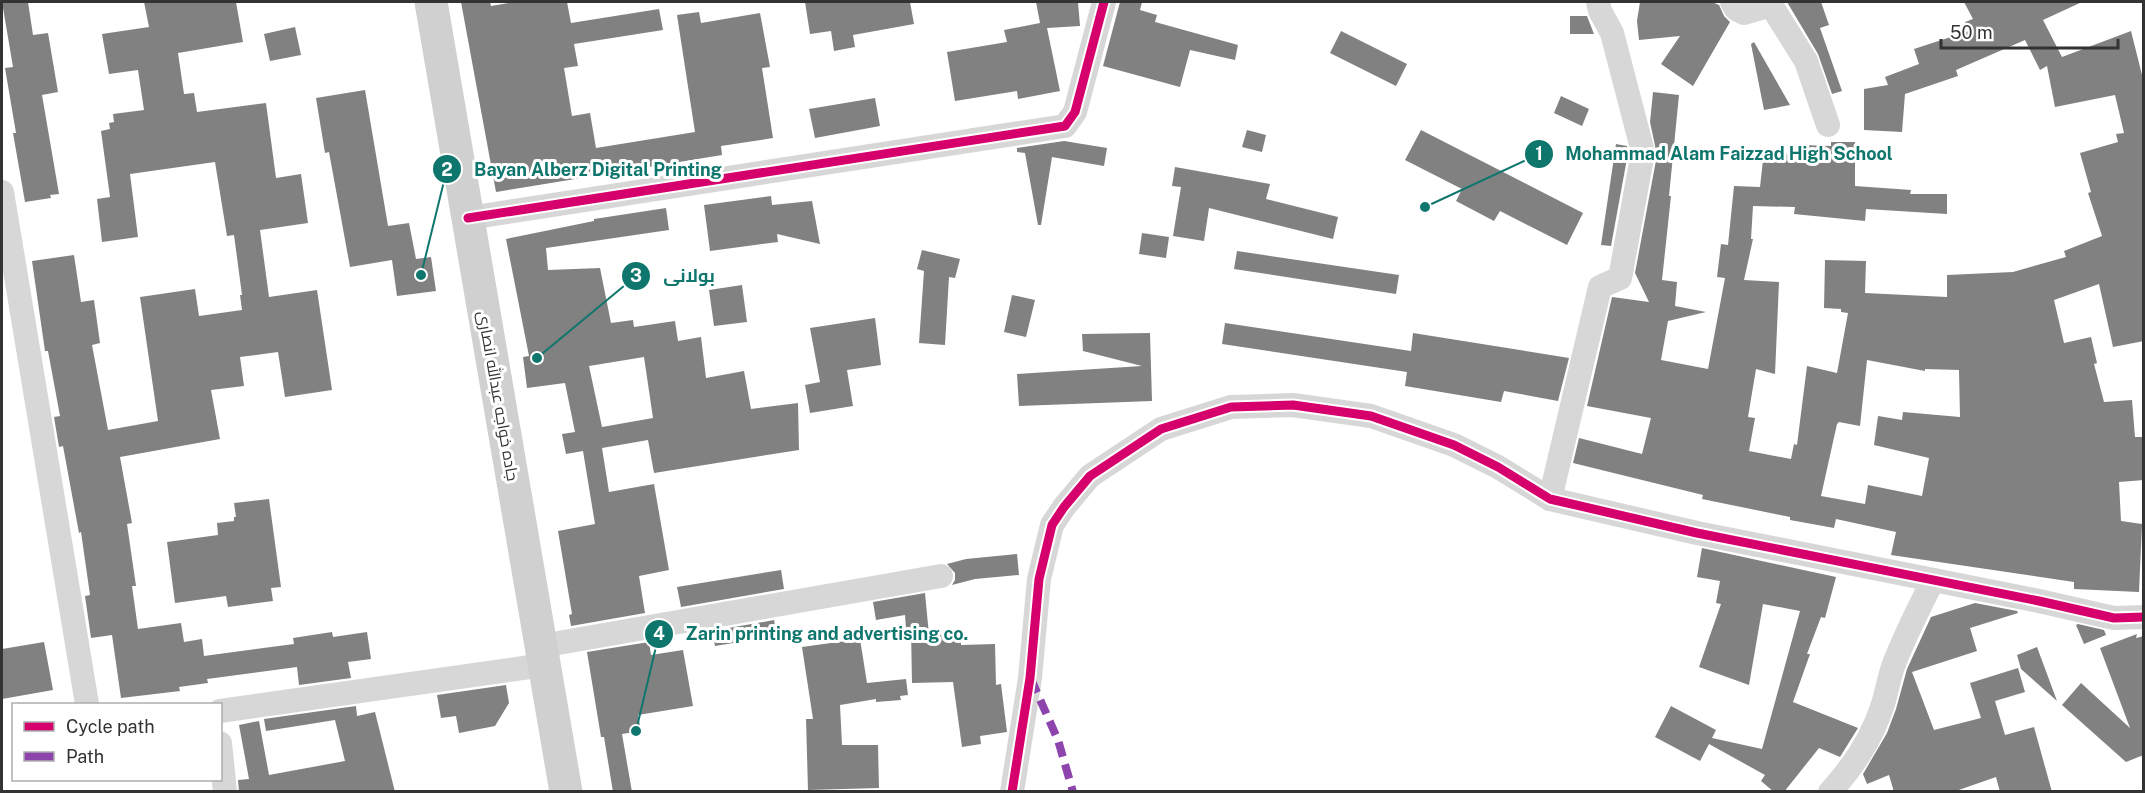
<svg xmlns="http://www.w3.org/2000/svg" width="2145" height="793" viewBox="0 0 2145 793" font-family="'Public Sans',Cairo,sans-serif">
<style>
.building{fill:#818181;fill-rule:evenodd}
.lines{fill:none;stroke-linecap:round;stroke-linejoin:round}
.street{stroke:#d7d7d7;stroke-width:24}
.secondary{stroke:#d0d0d0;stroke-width:33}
.quiet{stroke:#8e44ad;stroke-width:8;stroke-dasharray:15 8;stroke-linecap:butt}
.cycleway-casing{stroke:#fff;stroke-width:13}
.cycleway{stroke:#d6006c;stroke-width:9}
.labels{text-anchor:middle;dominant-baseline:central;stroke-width:6;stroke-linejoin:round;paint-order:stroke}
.street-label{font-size:16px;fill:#333;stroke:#fff}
.leader{fill:none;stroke:#0f766e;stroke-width:2}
.callout-dot{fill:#0f766e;stroke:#fff;stroke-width:2}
.mark-label{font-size:18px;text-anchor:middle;font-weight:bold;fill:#fff}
.callout-label{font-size:18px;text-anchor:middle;font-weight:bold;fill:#0f766e;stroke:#fff;stroke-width:6;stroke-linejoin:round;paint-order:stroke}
</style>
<rect width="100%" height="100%" fill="#fff"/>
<g class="building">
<path d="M2 2H28L33 35 48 33 58 92 42 95 59 194 50 195 51 198 25 202 13 133H16L5 68 13 67Z"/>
<path d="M144 2H236L243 42 178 53 184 94 194 93 197 112 266 103 276 178 301 174 308 223 260 230 269 297 317 290 332 390 285 397 278 352 240 357 244 386 211 390 220 439 120 457 132 523 127 524 136 586H132L138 629 181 623 184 642 202 639 204 656 294 644 293 638 332 632 333 637 367 632 371 659 348 662 351 678 299 685 297 667 207 679 208 683 179 687 180 691 121 698 112 635 91 638 85 596 90 595 81 532 79 533 63 446 59 447 54 417 60 416 48 351H45L32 261 74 255 81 302 94 300 100 343 92 345 108 430 158 421 140 297 195 289 199 316 242 310 240 295H242L234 235 227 236 215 162 130 174 138 237 102 242 97 199 110 197 101 131 110 129 109 123 114 122 113 114 144 110 138 70 109 74 102 34 149 27Z"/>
<path d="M461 2H490L491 6 514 2H567L571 23 659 9 663 30 574 44 578 66 564 68 572 116 590 113 596 148 695 132 677 15 699 12 701 23 760 13 770 67 762 68 773 138 721 146 722 155 496 192Z"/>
<path d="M805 2H910L914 24 853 35 855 47 834 51 831 31 810 34Z"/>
<path d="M1036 2H1078L1080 26 1047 28 1060 91 1018 99 1017 91 955 101 947 52 1007 42 1004 30 1040 23Z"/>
<path d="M1120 2H1142L1140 10 1157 15 1155 22 1238 45 1235 60 1190 50 1180 87 1103 66Z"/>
<path d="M1640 2H1712L1719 5 1724 16 1730 22 1693 86 1661 64 1680 36 1639 40 1637 21Z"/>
<path d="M1787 2H1821L1829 25 1820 28 1842 91 1832 94 1818 54Z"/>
<path d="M1964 2H2082L2043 20 2062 57 2131 31 2144 83V341L2113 347 2099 284 2054 300 2064 343 2091 337 2097 363 2094 364 2104 402 2132 400 2135 437H2144V480L2119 482 2121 521 2142 524 2139 592 2074 589V582L1891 555 1896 532 1836 519 1834 528 1790 520V517L1702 499 1703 495 1573 463 1579 438 1642 454 1651 418 1587 406 1612 297 1649 302 1635 273 1657 155 1650 122 1653 92 1679 95 1669 196H1671L1662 280 1677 282 1675 306 1706 312 1668 321 1661 360 1708 369 1725 278 1717 277 1721 244 1728 245 1734 186 1760 187 1764 151 1801 156 1802 145 1831 146V142H1855V186L1911 190 1910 194H1947V214L1866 209 1865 221 1794 214 1795 207 1753 206 1751 239H1753L1744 280 1779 282 1775 374 1756 369 1748 417 1755 418 1749 451 1791 459 1794 444 1797 445 1807 366 1837 373 1848 313 1841 312V309L1824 308 1825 260 1866 261 1865 293 1947 297V275L2013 272 2066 257 2064 251 2102 236 2088 193 2091 192 2080 153 2118 142 2116 134 2124 133 2115 95 2055 107 2047 66 2040 70 2025 40 1956 70 1958 76 1905 94 1902 132 1864 130V89L1888 85 1885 77 1919 64 1914 49 1969 31 1965 22 1973 19ZM1867 360 1925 371V369L1959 370 1960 417 1903 412 1902 420 1878 416 1874 445 1929 458 1922 496 1868 485 1865 504 1821 496 1837 424 1839 422 1860 426Z"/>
<path d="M1570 16H1587L1594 34H1570Z"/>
<path d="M295 27 301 55 270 61 264 34Z"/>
<path d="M1341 31 1407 64 1396 86 1330 53Z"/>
<path d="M1754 42 1790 105 1764 110 1751 44Z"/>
<path d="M365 90 388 226 409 223 416 259 431 257 436 291 397 296 392 260 350 267 329 152 325 153 316 98Z"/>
<path d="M1561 96 1589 109 1582 126 1554 113Z"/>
<path d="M875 98 880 126 815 138 809 109Z"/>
<path d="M1247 130 1266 135 1262 152 1242 147Z"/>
<path d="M1421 130 1583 213 1567 245 1500 211 1494 221 1456 201 1462 189 1405 160Z"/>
<path d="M1064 141 1107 148 1104 166 1052 157 1041 225H1038L1025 153 1017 152V148Z"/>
<path d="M1616 144 1627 146 1628 153 1611 246 1601 245Z"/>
<path d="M1175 167 1270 184 1266 199 1338 217 1333 239 1209 208 1204 241 1173 236 1181 187 1172 186Z"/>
<path d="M771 196 772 205 812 201 820 244 777 234 778 242 710 251 704 205Z"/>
<path d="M666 208 669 230 546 248 548 270 600 268 611 323 633 320 634 327 675 321 678 341 701 337 706 378 744 371 751 409 798 403 799 450 654 473 648 440 602 448 609 492 654 484 669 570 639 576 645 613 571 626 569 615 572 614 558 531 595 524 583 451 566 454 562 434 575 432 565 383 527 388 523 357 529 356 506 239 594 221V219ZM644 357 653 418 602 427 589 366Z"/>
<path d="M1142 233 1169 237 1166 258 1139 254Z"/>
<path d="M922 250 960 259 955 278 949 277 945 345 919 343 924 271 917 269Z"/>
<path d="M1237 251 1399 275 1396 294 1234 269Z"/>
<path d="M742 285 747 322 714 326 709 290Z"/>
<path d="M1012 295 1035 300 1026 337 1004 332Z"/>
<path d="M875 318 881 365 847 370 853 406 810 413 805 385 820 382 810 328Z"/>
<path d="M1225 323 1411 351 1413 333 1569 358 1558 401 1504 391 1501 402 1405 386 1407 372 1222 344Z"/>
<path d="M1150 333 1152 401 1019 406 1017 374 1142 366 1083 351 1082 334Z"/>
<path d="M269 499 281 587 271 588 273 601 228 607 226 596 175 603 167 542 218 535 217 523 234 521V517H236L234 503Z"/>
<path d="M1702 548 1836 577 1825 618 1821 617 1807 654H1810L1793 702 1858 728 1840 757 1819 748 1784 792H1774L1761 781 1765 775 1709 744 1700 761 1655 737 1671 706 1716 730 1712 738 1762 749 1800 611 1763 604 1749 685 1699 667 1721 604 1716 603 1720 581 1697 577Z"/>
<path d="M1017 554 1019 575 975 579 952 585 955 580V573L947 564 966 559Z"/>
<path d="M781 570 784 589 681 607 677 587Z"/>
<path d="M925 593 929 635 961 634V645L995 644 996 685 1001 684 1007 732 980 736 981 744 962 747 953 682 912 683 911 629H906L905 615 876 620 873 602Z"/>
<path d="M1975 603 2017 611 2018 613 1970 628 1977 651 1912 672 1934 730 1981 718 1970 683 2018 668 2025 692 1995 701 2005 735 2034 727 2052 792H2000L1996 777 1953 792H1894L1889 775 1867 784 1863 774 1887 733 1896 709 1907 669 1931 617Z"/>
<path d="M774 620 777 636 715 646 712 631Z"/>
<path d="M2078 624 2104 630 2106 635 2084 644 2076 625Z"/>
<path d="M2137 634 2136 638 2144 636V757L2141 756 2126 762 2062 705 2081 683 2130 728 2100 648Z"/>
<path d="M860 639 867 683 906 679 908 695 900 696 901 700 876 702V699L840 705 842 745H878L879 788 808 790 806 719H813L802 647Z"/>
<path d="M44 642 53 690 2 699V649Z"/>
<path d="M649 642 651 655 683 650 693 706 638 715 641 731 622 734 632 792H613L604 737H601L587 652Z"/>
<path d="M2037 647 2057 701 2021 669 2017 655Z"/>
<path d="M506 685 509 703 495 726 459 733 456 716 441 718 437 695Z"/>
<path d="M356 706 357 716 375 712 395 792H239L238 780 249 779 239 725 259 721 269 775 345 761 335 720 266 731 264 719Z"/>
</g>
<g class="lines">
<g class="street">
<path d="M1732 2 1736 9 1744 13 1768 6 1774 10 1806 61 1828 125"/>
<path d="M2 192 87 704"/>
<path d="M468 218 1065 126 1075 112 1104 2"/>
<path d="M1550 499 1600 287 1620 278 1643 152 1612 33 1600 11 1598 2"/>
<path d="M541 646 941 576"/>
<path d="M220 711 544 665"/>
<path d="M220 743 225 792"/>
<path d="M1012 792 1030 678 1039 579 1052 525 1064 507 1090 476 1161 429 1231 407 1293 405 1371 416 1454 445 1498 467 1550 499 1697 533 2039 601 2114 618 2144 617"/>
<path d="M1830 792C1853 767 1873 736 1883 704 1887 691 1889 677 1894 664 1905 635 1919 608 1933 580"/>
</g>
<path class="secondary" d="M431 2 566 792"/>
<path class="quiet" d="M1031 679 1058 740 1073 792"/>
<defs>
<g id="cycleway">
<path d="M468 218 1065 126 1075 112 1104 2"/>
<path d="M1012 792 1030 678 1039 579 1052 525 1064 507 1090 476 1161 429 1231 407 1293 405 1371 416 1454 445 1498 467 1550 499 1697 533 2039 601 2114 618 2144 617"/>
</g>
</defs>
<use href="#cycleway" class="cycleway-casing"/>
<use href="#cycleway" class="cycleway"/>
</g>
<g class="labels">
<g class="street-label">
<text transform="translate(498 396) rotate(80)">جاده خواجه عبدالله انصاری</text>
</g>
</g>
<path class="leader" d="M1425 207L1539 154M421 275L447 169M537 358L636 276M636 731L659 634"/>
<g class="callout-dot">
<circle cx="1425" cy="207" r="6"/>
<circle cx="421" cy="275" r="6"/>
<circle cx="537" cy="358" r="6"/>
<circle cx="636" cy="731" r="6"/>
<circle cx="1539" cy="154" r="15"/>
<circle cx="447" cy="169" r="15"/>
<circle cx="636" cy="276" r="15"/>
<circle cx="659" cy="634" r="15"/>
</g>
<g class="mark-label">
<text x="1539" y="160">1</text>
<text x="447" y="176">2</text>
<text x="636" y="282">3</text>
<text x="659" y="640">4</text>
</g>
<g class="callout-label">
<text x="1729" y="160">Mohammad Alam Faizzad High School</text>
<text x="598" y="176">Bayan Alberz Digital Printing</text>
<text x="689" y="282">بولانی</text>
<text x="827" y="640">Zarin printing and advertising co.</text>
</g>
<rect width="2145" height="793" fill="none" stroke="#333333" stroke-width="6"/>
<rect x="12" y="703" width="210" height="78" fill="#ffffff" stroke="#adadad" stroke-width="1.5"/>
<rect x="24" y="722" width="30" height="9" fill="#d6006c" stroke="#adadad" stroke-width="1.5"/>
<text x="66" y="733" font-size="18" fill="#333333">Cycle path</text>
<rect x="24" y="752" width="30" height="9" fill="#8e44ad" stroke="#adadad" stroke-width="1.5"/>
<text x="66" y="763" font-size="18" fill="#333333">Path</text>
<path d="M1941 39v9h177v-9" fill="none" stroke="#333333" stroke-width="3"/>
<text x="1950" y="39" font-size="18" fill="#333333" stroke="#ffffff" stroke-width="4.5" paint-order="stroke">50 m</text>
</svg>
